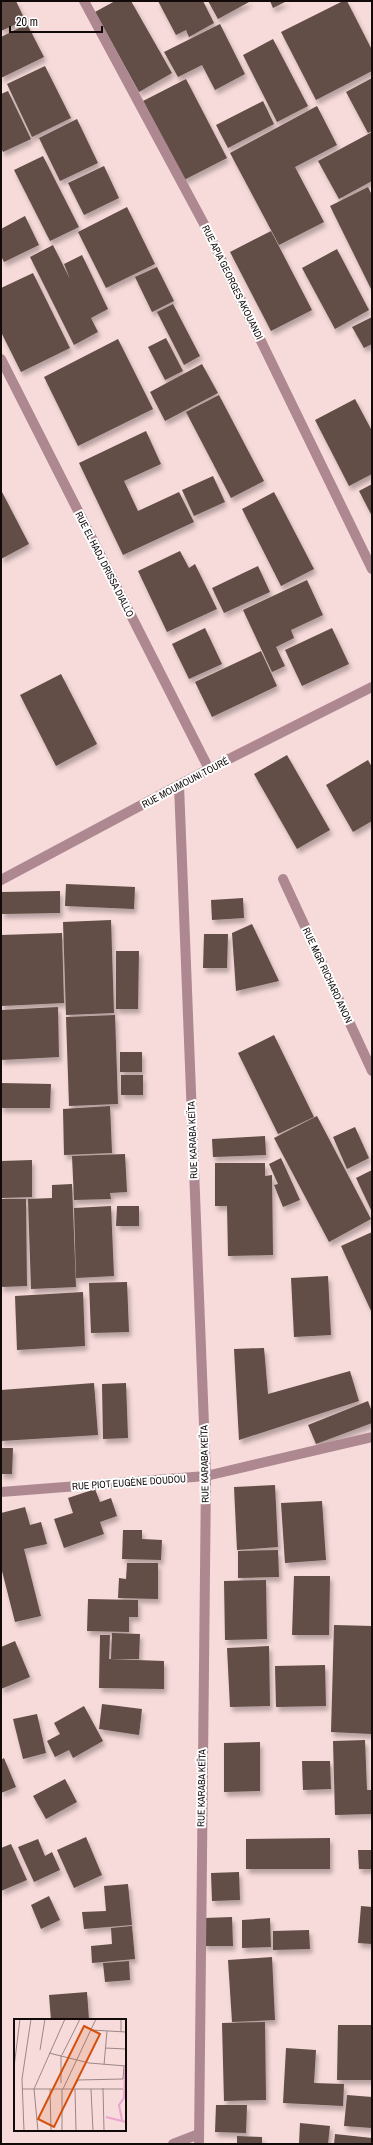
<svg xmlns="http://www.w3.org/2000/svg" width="373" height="2145" viewBox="0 0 373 2145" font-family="'Archivo Narrow',sans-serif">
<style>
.building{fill:#624d46;filter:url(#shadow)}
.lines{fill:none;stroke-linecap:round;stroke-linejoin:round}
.street{stroke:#ad8891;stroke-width:10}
.labels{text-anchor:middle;stroke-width:4;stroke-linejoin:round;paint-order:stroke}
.street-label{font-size:10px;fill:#120909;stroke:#fff}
.inset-river{fill:none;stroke:#eda3d0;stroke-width:2}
.inset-road{fill:none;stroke:#9b8786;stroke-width:1}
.view{fill:#d3510c;fill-opacity:0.15;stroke:#d3510c;stroke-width:2}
.inset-edge{fill:none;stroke:#120909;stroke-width:2}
</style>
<defs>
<filter id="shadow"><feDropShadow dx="2.5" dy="4.5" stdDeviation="2" flood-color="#0004"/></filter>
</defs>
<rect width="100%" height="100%" fill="#f7dbda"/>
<g class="building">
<path d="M1,1h15l9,19 -24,11z"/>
<path d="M115,1h16l41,72 -33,19 -44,-80z"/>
<path d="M158,1h45l11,22 -25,14 -3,-7 -10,5z"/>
<path d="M208,1h43l-33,18z"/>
<path d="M270,1h17l-14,7z"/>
<path d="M343,1h4l25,49v21l-56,29 -35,-68z"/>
<path d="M27,24l17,33 -43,21v-41z"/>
<path d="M220,24l25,50 -30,16 -13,-25 -24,12 -14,-25z"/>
<path d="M273,39l35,67 -31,16 -34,-67z"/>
<path d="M45,66l26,52 -39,19 -25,-53z"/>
<path d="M372,78v53l-4,2 -22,-41z"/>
<path d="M186,79l41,79 -43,22 -41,-79z"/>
<path d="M8,91l23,48 -28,13 -2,-4v-54z"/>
<path d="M263,101l11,23 -46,24 -12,-23z"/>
<path d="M317,106l20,39 -42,22 29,55 -45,23 -49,-92z"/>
<path d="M77,119l21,44 -38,18 -21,-43z"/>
<path d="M372,132v49l-33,18 -21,-38z"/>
<path d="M43,156l36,71 -29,14 -36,-71z"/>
<path d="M104,166l15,32 -35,17 -16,-32z"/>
<path d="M368,187l4,8v96l-42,-85z"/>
<path d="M127,207l28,57 -49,24 -28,-56z"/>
<path d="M25,216l14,29 -35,17 -3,-6v-27z"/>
<path d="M271,231l41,79 -41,21 -41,-79z"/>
<path d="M53,245l17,34 -6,-15 18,-9 26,54 -17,9 7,14 -24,13 -44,-88z"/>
<path d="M337,249l32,61 -34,19 -33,-61z"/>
<path d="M157,267l17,34 -22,11 -17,-35z"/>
<path d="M33,273l37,75 -49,24 -20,-40v-44z"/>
<path d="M173,304l27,52 -16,9 -27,-53z"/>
<path d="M372,317v27l-8,4 -12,-21z"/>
<path d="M166,338l17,33 -18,9 -17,-33z"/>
<path d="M118,339l35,70 -75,37 -34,-69z"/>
<path d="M202,364l16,29 -53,28 -15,-29z"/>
<path d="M219,395l45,86 -33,17 -45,-86z"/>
<path d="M355,399l17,32v43l-23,12 -34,-66z"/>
<path d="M146,431l15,33 -37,17 14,30 41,-19 15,30 -71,33 -44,-92z"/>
<path d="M213,476l12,26 -31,14 -12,-26z"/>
<path d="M372,484v32l-13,-25z"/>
<path d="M1,490l28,54 -28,15z"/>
<path d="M274,492l40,77 -33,17 -39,-77z"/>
<path d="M180,551l9,17 6,-4 22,45 -50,23 -29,-61z"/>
<path d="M258,566l12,26 -46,21 -12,-25z"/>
<path d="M307,580l16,35 -32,15 3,8 -18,9 9,19 -13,6 -29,-62z"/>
<path d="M205,628l17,36 -33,15 -17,-35z"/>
<path d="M332,628l17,36 -47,22 -17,-36z"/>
<path d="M261,651l16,35 -65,31 -17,-35z"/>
<path d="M61,674l36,70 -41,22 -36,-71z"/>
<path d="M287,755l43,75 -33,19 -43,-75z"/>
<path d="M368,760l4,7v54l-19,11 -27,-47z"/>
<path d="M66,884l69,3 -1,22 -69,-3z"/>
<path d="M60,891v22l-58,1 -1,-22z"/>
<path d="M243,898l1,20 -32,2 -1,-20z"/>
<path d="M111,920l3,93 -48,2 -3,-93z"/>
<path d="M252,924l27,57 -43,10 -4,-58z"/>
<path d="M62,933l2,70 -63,3v-71z"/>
<path d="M204,934h24l-1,34h-24z"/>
<path d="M116,951h23l-1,58h-22z"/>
<path d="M58,1007l1,50 -58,3v-50z"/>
<path d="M115,1015l3,89 -49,2 -3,-89z"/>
<path d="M274,1035l40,82 -36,17 -40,-81z"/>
<rect x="120" y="1052" width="22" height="20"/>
<rect x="121" y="1075" width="22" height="20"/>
<path d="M1,1083l50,1 -1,24h-49z"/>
<path d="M110,1106l2,47 -48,2 -1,-46z"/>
<path d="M317,1116l54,103 -42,23 -55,-104z"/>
<path d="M355,1127l14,31 -22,11 -14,-32z"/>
<path d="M265,1136l1,19 -53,2 -1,-18z"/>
<path d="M125,1154l2,38 -17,1 1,6 -37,1 -2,-44z"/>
<path d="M281,1158l19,42 -17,7 -9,-22 4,-1 -9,-20z"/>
<path d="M32,1160v37l-31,1v-37z"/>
<path d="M215,1163h50v13l7,-1 1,80 -45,1 -1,-50h-12z"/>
<path d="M372,1170v42l-16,-34z"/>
<path d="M72,1184l4,103 -45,2 -3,-90 24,-1v-13z"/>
<path d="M1,1199h25l1,87 -26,1z"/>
<path d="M111,1206l3,70 -38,2 -2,-70z"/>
<path d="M117,1206h22v20h-23z"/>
<path d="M372,1232v81l-31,-67z"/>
<path d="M328,1276l3,59 -37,2 -3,-59z"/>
<path d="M127,1282l2,50 -38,1 -2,-50z"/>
<path d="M83,1292l2,54 -68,4 -2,-54z"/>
<path d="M264,1348l4,46 82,-23 9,30 -120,39 -5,-91z"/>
<path d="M94,1383l4,52 -97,6v-51z"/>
<path d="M126,1383l2,55 -25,1 -1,-55z"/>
<path d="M368,1401l4,11v11l-56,21 -8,-19z"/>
<path d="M1,1448h12l-1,26h-11z"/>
<path d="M275,1485l3,62 -41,3 -3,-63z"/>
<path d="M95,1489l5,13 11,-4 6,18 -17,6 4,12 -40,14 -10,-29 19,-6 -5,-15z"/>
<path d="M322,1501l4,59 -41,3 -4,-60z"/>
<path d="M25,1507l5,18 11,-3 6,22 -23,5 17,67 -26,6 -14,-55v-54z"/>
<path d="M123,1530h19v9l20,1 -1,20 -39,-1z"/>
<path d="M278,1550l1,27 -41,1v-27z"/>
<path d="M127,1563h31v36l-40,-1 1,-20 7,1z"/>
<path d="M294,1576h36l-1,59h-37z"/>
<path d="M266,1580l1,59 -42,1 -1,-59z"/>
<path d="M88,1599l50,1v17h-9v15l-42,-1z"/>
<path d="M334,1625l38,1v108l-41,-2z"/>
<path d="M112,1633l28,1 -1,25h-28z"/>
<path d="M100,1635h10l-1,24 55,2v28l-65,-1z"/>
<path d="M15,1641l15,36 -29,12v-42z"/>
<path d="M269,1646l1,60 -40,1 -3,-59z"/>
<path d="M325,1665l1,41 -50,1 -1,-41z"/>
<path d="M102,1704l40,5 -3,26 -40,-6z"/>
<path d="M84,1706l19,35 -30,17 -4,-8 -14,7 -8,-16 13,-7 -6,-11z"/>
<path d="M37,1714l9,39 -23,6 -10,-40z"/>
<path d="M365,1740l2,50h5v24l-37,1 -2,-74z"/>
<path d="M260,1742v49l-36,1v-49z"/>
<path d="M4,1758l12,29 -15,6v-33z"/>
<path d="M302,1761h28l1,28 -28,1z"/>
<path d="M65,1779l12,23 -31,17 -13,-23z"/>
<path d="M86,1837l16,38 -28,13 -17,-38z"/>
<path d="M330,1838v31h-84v-30z"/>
<path d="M38,1839l7,17 7,-4 8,18 -26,12 -16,-35z"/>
<path d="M11,1844l16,36 -26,11v-43z"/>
<path d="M358,1850h14v19h-13z"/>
<path d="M239,1872l1,28 -28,1 -1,-28z"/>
<path d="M128,1884l4,41 -48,4 -2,-17 24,-1 -2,-25z"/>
<path d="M49,1896l11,24 -19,9 -10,-24z"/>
<path d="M361,1906l11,1v37l-14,-1z"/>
<path d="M232,1917l1,29h-29v-28z"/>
<path d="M270,1918l1,29 -29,1v-28z"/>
<path d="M132,1926l3,33 -43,4 -1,-17 21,-2 -1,-16z"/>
<path d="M309,1930l1,19 -37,1v-19z"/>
<path d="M272,1957l3,63 -43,2 -4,-62z"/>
<path d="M129,1961l1,19 -25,2 -2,-19z"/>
<path d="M87,1992l2,28h-38l-2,-25z"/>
<path d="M265,2022l1,78 -42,1 -2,-78z"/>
<path d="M338,2025h34v55h-35z"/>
<path d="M286,2048l30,2 -2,33 30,1 -1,22 -60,-3z"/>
<path d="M347,2095l25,2v31l-28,-2z"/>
<path d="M216,2105h31l-1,28 -31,-1z"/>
<path d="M300,2123l30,3 -2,18h-29z"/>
<path d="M335,2134l37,4v6h-38z"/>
<path d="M237,2136l25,1v7h-25z"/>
</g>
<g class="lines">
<g class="street">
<path d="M84,1l120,223 168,345"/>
<path d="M1,359l208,410"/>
<path d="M179,785l27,691 -7,668"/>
<path d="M283,879l89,192"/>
<path d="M1,880l208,-111 163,-82"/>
<path d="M1,1492l205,-16 166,-39"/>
<path d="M173,2144l26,-10"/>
</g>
</g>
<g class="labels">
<g class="street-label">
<text transform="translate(233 282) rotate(64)" y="4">RUE APIA GEORGES AKOUANDI</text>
<text transform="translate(105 564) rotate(63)" y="4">RUE EL HADJ DRISSA DIALLO</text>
<text transform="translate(185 782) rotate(-28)" y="4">RUE MOUMOUNI TOURÉ</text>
<text transform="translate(328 975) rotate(65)" y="4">RUE MGR RICHARD ANON</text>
<text transform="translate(192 1140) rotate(-92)" y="4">RUE KARABA KEÏTA</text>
<text transform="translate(204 1464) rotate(-91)" y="4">RUE KARABA KEÏTA</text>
<text transform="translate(129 1482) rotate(-4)" y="4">RUE PIOT EUGÈNE DOUDOU</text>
<text transform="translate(201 1788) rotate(-89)" y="4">RUE KARABA KEÏTA</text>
</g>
</g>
<g transform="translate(14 2019)">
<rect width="112" height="112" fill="#f7dbda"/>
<path class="inset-river" d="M92,98l20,5M108,101l-3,-15 5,-7 1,-29"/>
<path class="inset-road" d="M77,11l35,2M107,13v-13M91,29l21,1M26,31l5,-31M35,34l40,10 37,3M48,36l18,-36M90,46l3,-34M0,48l6,-48M47,64v-28M89,69l1,43M8,70h101M36,70l1,42M48,70v42M49,70l33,-70M59,70l5,-9 45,-1 1,-13M61,70l1,42M77,70l2,42M10,112l-2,-52 9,-60M24,112l-4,-42 31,-70"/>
<path class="view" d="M70,7l16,8 -46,93 -16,-8z"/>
<rect width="112" height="112" class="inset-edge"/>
</g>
<rect width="373" height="2145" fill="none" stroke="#120909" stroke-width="4"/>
<path d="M10 26v6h92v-6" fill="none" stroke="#120909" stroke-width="2"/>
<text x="16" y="26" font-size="12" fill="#120909" stroke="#ffffff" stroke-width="3" paint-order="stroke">20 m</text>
</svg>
